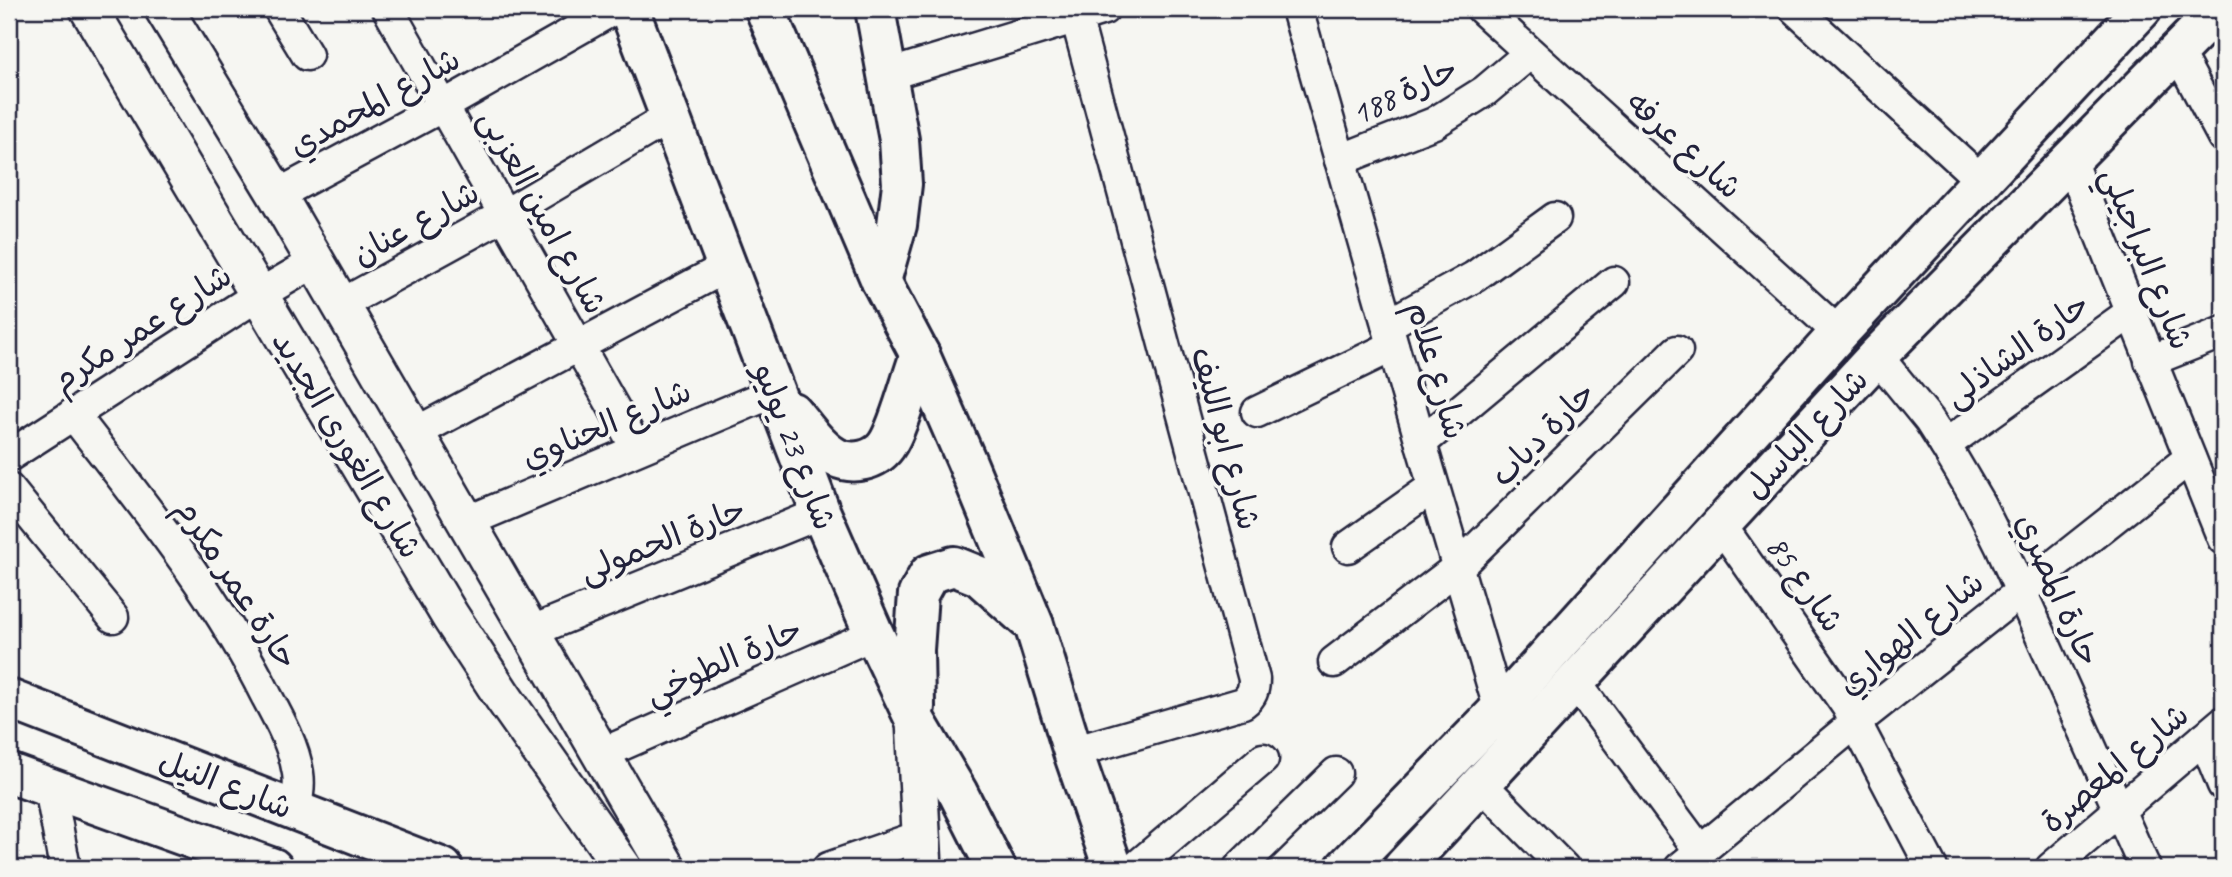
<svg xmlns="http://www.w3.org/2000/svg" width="2232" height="877" viewBox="0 0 2232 877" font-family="Caveat,'Playpen Sans Arabic',sans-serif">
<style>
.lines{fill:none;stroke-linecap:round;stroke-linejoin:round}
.minor-casing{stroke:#22223b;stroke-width:35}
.tertiary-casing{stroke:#22223b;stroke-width:42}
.secondary-casing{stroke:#22223b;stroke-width:44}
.primary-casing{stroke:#22223b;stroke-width:44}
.minor{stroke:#f6f6f2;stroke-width:30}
.tertiary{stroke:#f6f6f2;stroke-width:37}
.secondary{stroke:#f6f6f2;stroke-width:38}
.primary{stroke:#f6f6f2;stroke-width:38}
.labels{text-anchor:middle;stroke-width:7;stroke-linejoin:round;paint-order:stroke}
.street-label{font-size:33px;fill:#22223b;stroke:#f6f6f2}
</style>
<rect width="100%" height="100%" fill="#f6f6f2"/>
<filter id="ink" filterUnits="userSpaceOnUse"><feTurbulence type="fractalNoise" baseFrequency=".0143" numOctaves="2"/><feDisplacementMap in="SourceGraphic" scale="14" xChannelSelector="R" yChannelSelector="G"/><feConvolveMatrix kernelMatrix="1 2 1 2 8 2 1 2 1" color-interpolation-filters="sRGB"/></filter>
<g filter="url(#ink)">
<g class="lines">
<g class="minor-casing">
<g id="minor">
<path d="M279,9l28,46"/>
<path d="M388,9l249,440"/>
<path d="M1297,9l124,434 84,285"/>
<path d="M1482,9l357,324"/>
<path d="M1795,9l186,171"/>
<path d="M2177,51l46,86"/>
<path d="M887,75l217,-66"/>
<path d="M1340,160l94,-37 51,-32 45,-38"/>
<path d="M2070,160l153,379"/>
<path d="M277,195l166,-89 171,-97"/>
<path d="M340,305l164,-90 166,-98"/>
<path d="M1387,325l87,-48 81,-59"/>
<path d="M1877,356l52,64 16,25 34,58 22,44 144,321"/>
<path d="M2150,361l73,-29"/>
<path d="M1257,412l136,-66"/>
<path d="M73,414c70,91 142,178 193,281 13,24 28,51 32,78 2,13 0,25 -3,37"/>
<path d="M415,433l313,-167"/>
<path d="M1421,443l193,-161"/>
<path d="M1945,445l185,-132"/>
<path d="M9,456l251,-162 55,-32"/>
<path d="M9,489l104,128"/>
<path d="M466,522l308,-130"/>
<path d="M1720,524l127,182 85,162"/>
<path d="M1348,547l85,-60"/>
<path d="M530,632l291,-119"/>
<path d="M1334,662l123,-94 220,-217"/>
<path d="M1575,682l125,169"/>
<path d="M2204,738l19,47"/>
<path d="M1073,752l170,-49c9,-7 11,-13 11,-24l-178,-662"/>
<path d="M601,754l273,-120"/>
<path d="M1481,784l83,84"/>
<path d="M50,788l15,80"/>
<path d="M828,868l92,-32"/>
<path d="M1135,868l128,-109"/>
<path d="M1239,868l97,-95"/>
<path d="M1680,868l176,-146 334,-264"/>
<path d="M2051,868l172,-146"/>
</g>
</g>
<g class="tertiary-casing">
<g id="tertiary">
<path d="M89,9l361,607 53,81 120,171"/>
<path d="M164,9l113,186 390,673"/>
<path d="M915,720l8,148"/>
</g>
</g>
<g class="secondary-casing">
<g id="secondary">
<path d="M875,9l24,131 3,44 -5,41 -16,56"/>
<path d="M9,699l434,169"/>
<path d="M9,773l264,95"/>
<path d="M1345,868l153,-157 341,-378 303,-324"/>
<path d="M1403,868l474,-512 342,-347"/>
</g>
</g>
<g class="primary-casing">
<g id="primary">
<path d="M629,9l192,504 53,121 41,86 43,73 38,75"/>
<path d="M765,9l116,272 39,74 46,105 68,165 39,127 40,116"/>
<path d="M792,412c12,14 27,38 45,46 16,7 38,3 49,-12 13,-18 25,-68 34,-91"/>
<path d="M915,707l-1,-57 4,-56 11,-20 25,-8 25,10 48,43"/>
</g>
</g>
<use href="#minor" class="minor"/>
<use href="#tertiary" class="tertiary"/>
<use href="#secondary" class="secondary"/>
<use href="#primary" class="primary"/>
</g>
</g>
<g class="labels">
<g class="street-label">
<text transform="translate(1404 90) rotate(-26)" y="12">حارة 188</text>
<text transform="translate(374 101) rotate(-29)" y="12">شارع المحمدي</text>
<text transform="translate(1685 144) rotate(42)" y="12">شارع عرفه</text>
<text transform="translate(544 211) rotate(61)" y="12">شارع امين العزبى</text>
<text transform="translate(415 222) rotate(-29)" y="12">شارع عنان</text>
<text transform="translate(2148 258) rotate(68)" y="12">شارع البراجيلي</text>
<text transform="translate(141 327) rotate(-33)" y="12">شارع عمر مكرم</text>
<text transform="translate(2016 349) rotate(-36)" y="12">حارة الشاذلى</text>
<text transform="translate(1438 370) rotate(74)" y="12">شارع علام</text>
<text transform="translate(606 423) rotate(-23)" y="12">شارع الحناوي</text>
<text transform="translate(1542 433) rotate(-45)" y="12">حارة دياب</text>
<text transform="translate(1805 433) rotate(-47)" y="12">شارع الباسل</text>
<text transform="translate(1227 438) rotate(75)" y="12">شارع ابو الليف</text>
<text transform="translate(348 444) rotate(59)" y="12">شارع الغورى الجديد</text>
<text transform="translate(796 446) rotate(69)" y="12">شارع 23 يوليو</text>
<text transform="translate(662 539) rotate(-22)" y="12">حارة الحمولى</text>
<text transform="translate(238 583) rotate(57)" y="12">حارة عمر مكرم</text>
<text transform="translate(1806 583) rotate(55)" y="12">شارع 85</text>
<text transform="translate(2059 589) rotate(66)" y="12">حارة المصري</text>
<text transform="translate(1910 632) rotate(-39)" y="12">شارع الهواري</text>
<text transform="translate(723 660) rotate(-24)" y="12">حارة الطوخي</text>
<text transform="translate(2114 767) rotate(-40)" y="12">شارع المعصرة</text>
<text transform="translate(226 783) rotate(21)" y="12">شارع النيل</text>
</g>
</g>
<rect width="2232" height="877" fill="none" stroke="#f6f6f2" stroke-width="35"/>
<rect x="18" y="18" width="2197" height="842" fill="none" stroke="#22223b" stroke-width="2.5" filter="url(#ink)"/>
</svg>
